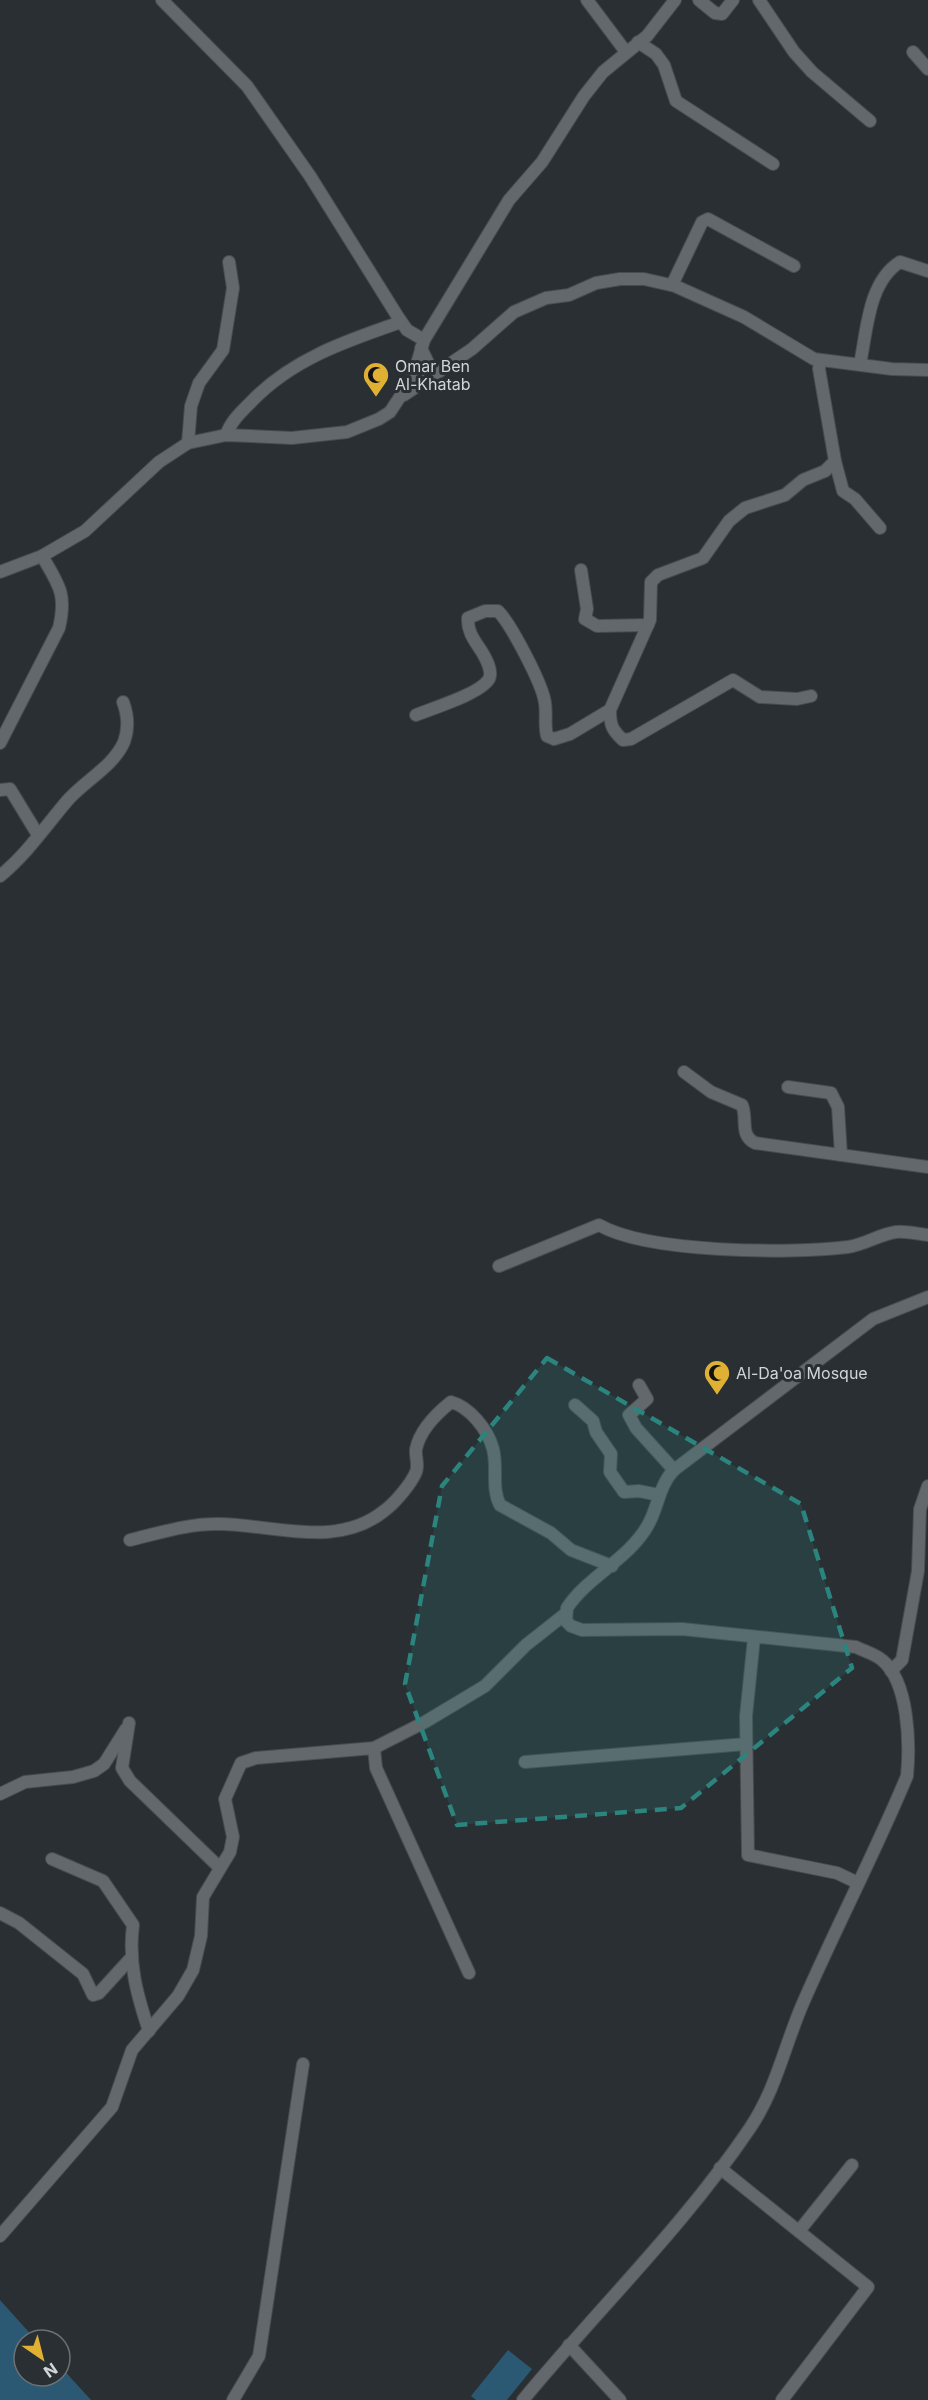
<svg xmlns="http://www.w3.org/2000/svg" width="928" height="2400" viewBox="0 0 928 2400" font-family="Inter,sans-serif">
<style>
.green{fill:#2b5872}
.lines{fill:none;stroke-linecap:round;stroke-linejoin:round}
.minor-casing{stroke:#474c4f;stroke-width:14}
.minor{stroke:#62686c;stroke-width:12}
.marked{fill:#2c847e;fill-opacity:0.2;stroke:#2c847e;stroke-width:4.5;stroke-dasharray:12 8;stroke-linejoin:round}
.labels{text-anchor:middle;stroke-width:6;stroke-linejoin:round;paint-order:stroke}
.poi-label{font-size:16px;fill:#d1d5d7;stroke:#292f32;text-anchor:start}
</style>
<rect width="100%" height="100%" fill="#292f32"/>
<g class="green">
<path d="M0,2300l36,40h-12v36h36v-10l31,34h-91z"/>
<path d="M508,2350l24,19 -25,31h-31l-5,-4z"/>
</g>
<g class="lines">
<g class="minor-casing">
<g id="minor">
<path d="M162,0l85,86 63,90 88,141 9,13 17,10"/>
<path d="M587,0l39,52"/>
<path d="M699,0l16,13 7,1 11,-14"/>
<path d="M759,0l35,52 18,20 58,49"/>
<path d="M638,42l18,12 8,11 12,36 97,63"/>
<path d="M913,52l15,17"/>
<path d="M672,285l30,-63 6,-3 86,47"/>
<path d="M421,348l10,21 9,2"/>
<path d="M860,364c7,-33 8,-82 40,-102l28,9"/>
<path d="M404,395l68,-46 42,-37 32,-14 23,-3 27,-12 24,-4h24l31,7 69,31 70,42 78,10 36,1"/>
<path d="M226,435c5,-14 15,-23 25,-33 41,-43 95,-61 150,-80"/>
<path d="M188,443l3,-37 8,-23 24,-33 10,-62 -4,-26"/>
<path d="M835,461l8,30 12,8 25,29"/>
<path d="M581,570l6,39 -2,10 12,7 51,-1"/>
<path d="M0,572l42,-16 43,-25 74,-69 29,-19 38,-8 66,3 55,-6 32,-13 11,-7 23,-35 11,-37 85,-140 33,-38 42,-66 19,-24 44,-36 28,-36"/>
<path d="M610,710c0,15 2,20 13,30l8,-1 102,-59 27,17 37,2 14,-3"/>
<path d="M416,715c17,-7 64,-21 73,-36 4,-8 -3,-20 -7,-27 -7,-11 -15,-20 -14,-34l17,-7h13c13,13 45,74 47,92 2,12 -1,21 2,33l7,3 16,-5 40,-24 40,-90 1,-38 7,-7 45,-17 26,-37 16,-13 40,-13 18,-15 22,-9 10,-10 -16,-92 1,-9"/>
<path d="M0,743l59,-115c8,-34 0,-43 -17,-72"/>
<path d="M0,790l10,-1 28,46"/>
<path d="M0,876c26,-21 45,-49 67,-75 17,-20 46,-34 57,-59 5,-14 4,-27 -1,-40"/>
<path d="M684,1072l27,20 31,13c6,14 -3,30 13,38l173,24"/>
<path d="M788,1087l43,6 7,14 3,48"/>
<path d="M499,1266l100,-41c49,28 191,29 249,22 16,-2 32,-13 48,-15 10,-1 22,2 32,3"/>
<path d="M639,1385l8,14 -18,16 7,13 38,42"/>
<path d="M575,1405l18,16 3,11 15,22 -1,18 14,20 15,-1 20,4"/>
<path d="M130,1540c29,-7 60,-17 90,-16 55,1 117,25 164,-13 11,-8 27,-27 32,-39 3,-7 -1,-16 0,-23 4,-19 20,-35 35,-47 19,5 37,28 42,47 5,19 -2,39 7,56l51,28 20,17 41,16"/>
<path d="M754,1638l-8,78 2,139 89,18 21,10"/>
<path d="M891,1671l11,-11 16,-89 2,-62 8,-23"/>
<path d="M129,1723l-7,45 8,13 89,86"/>
<path d="M374,1748l2,20 93,205"/>
<path d="M525,1762l221,-18"/>
<path d="M0,1794l25,-12 48,-5 21,-6 10,-7 22,-35"/>
<path d="M52,1859l51,22 30,44c-5,38 4,70 16,106"/>
<path d="M0,1913l19,10 64,51 10,21 6,-2 32,-35"/>
<path d="M720,2168l148,119 -86,113"/>
<path d="M799,2231l53,-66"/>
<path d="M0,2236l112,-129 20,-57 46,-54 15,-26 8,-34 2,-39 27,-45 3,-15 -8,-38 16,-36 15,-5 118,-10 51,-26 60,-36 41,-41 38,-30"/>
<path d="M569,2345l51,55"/>
<path d="M233,2400l26,-44 44,-292"/>
<path d="M523,2400c75,-91 161,-174 227,-272 26,-38 35,-84 53,-125 33,-76 72,-150 104,-227 3,-32 2,-94 -25,-116 -7,-6 -18,-9 -26,-13l-174,-18 -100,1 -11,-4 -5,-5 1,-13c21,-32 62,-49 81,-83 10,-17 11,-40 26,-55l199,-151 55,-22"/>
</g>
</g>
<use href="#minor" class="minor"/>
</g>
<path class="marked" d="M547,1358l254,146 51,164 -171,140 -224,17 -52,-141 37,-198z"/>
<defs>
<g id="mosque-pin" transform="scale(1.35)"><path d="M0 17L-7.5 6A9.5 9.5 0 1 1 7.5 6Z" fill="#dfb034" stroke="#292f32"/><path d="M3.5-4.9A6 6 0 1 0 3.5 4.9A5 5 0 1 1 3.5-4.9Z" fill="#111"/></g>
</defs>
<g fill-rule="evenodd">
<use href="#mosque-pin" x="376" y="375"/>
<use href="#mosque-pin" x="717" y="1373"/>
</g>
<g class="labels">
<g class="poi-label">
<text x="395" y="372">Omar Ben<tspan x="395" dy="18">Al-Khatab</tspan></text>
<text x="736" y="1379">Al-Da'oa Mosque</text>
</g>
</g>
<g transform="translate(42 2358) rotate(145)"><circle r="28" fill="#292f32" stroke="#6c7174" stroke-width="1.5"/>
<path d="M0-4.5L10 22L0 15L-10 22Z" fill="#dfb034"/>
<text y="-9" font-size="16" font-weight="bold" text-anchor="middle" fill="#d1d5d7">N</text>
</g>
</svg>
